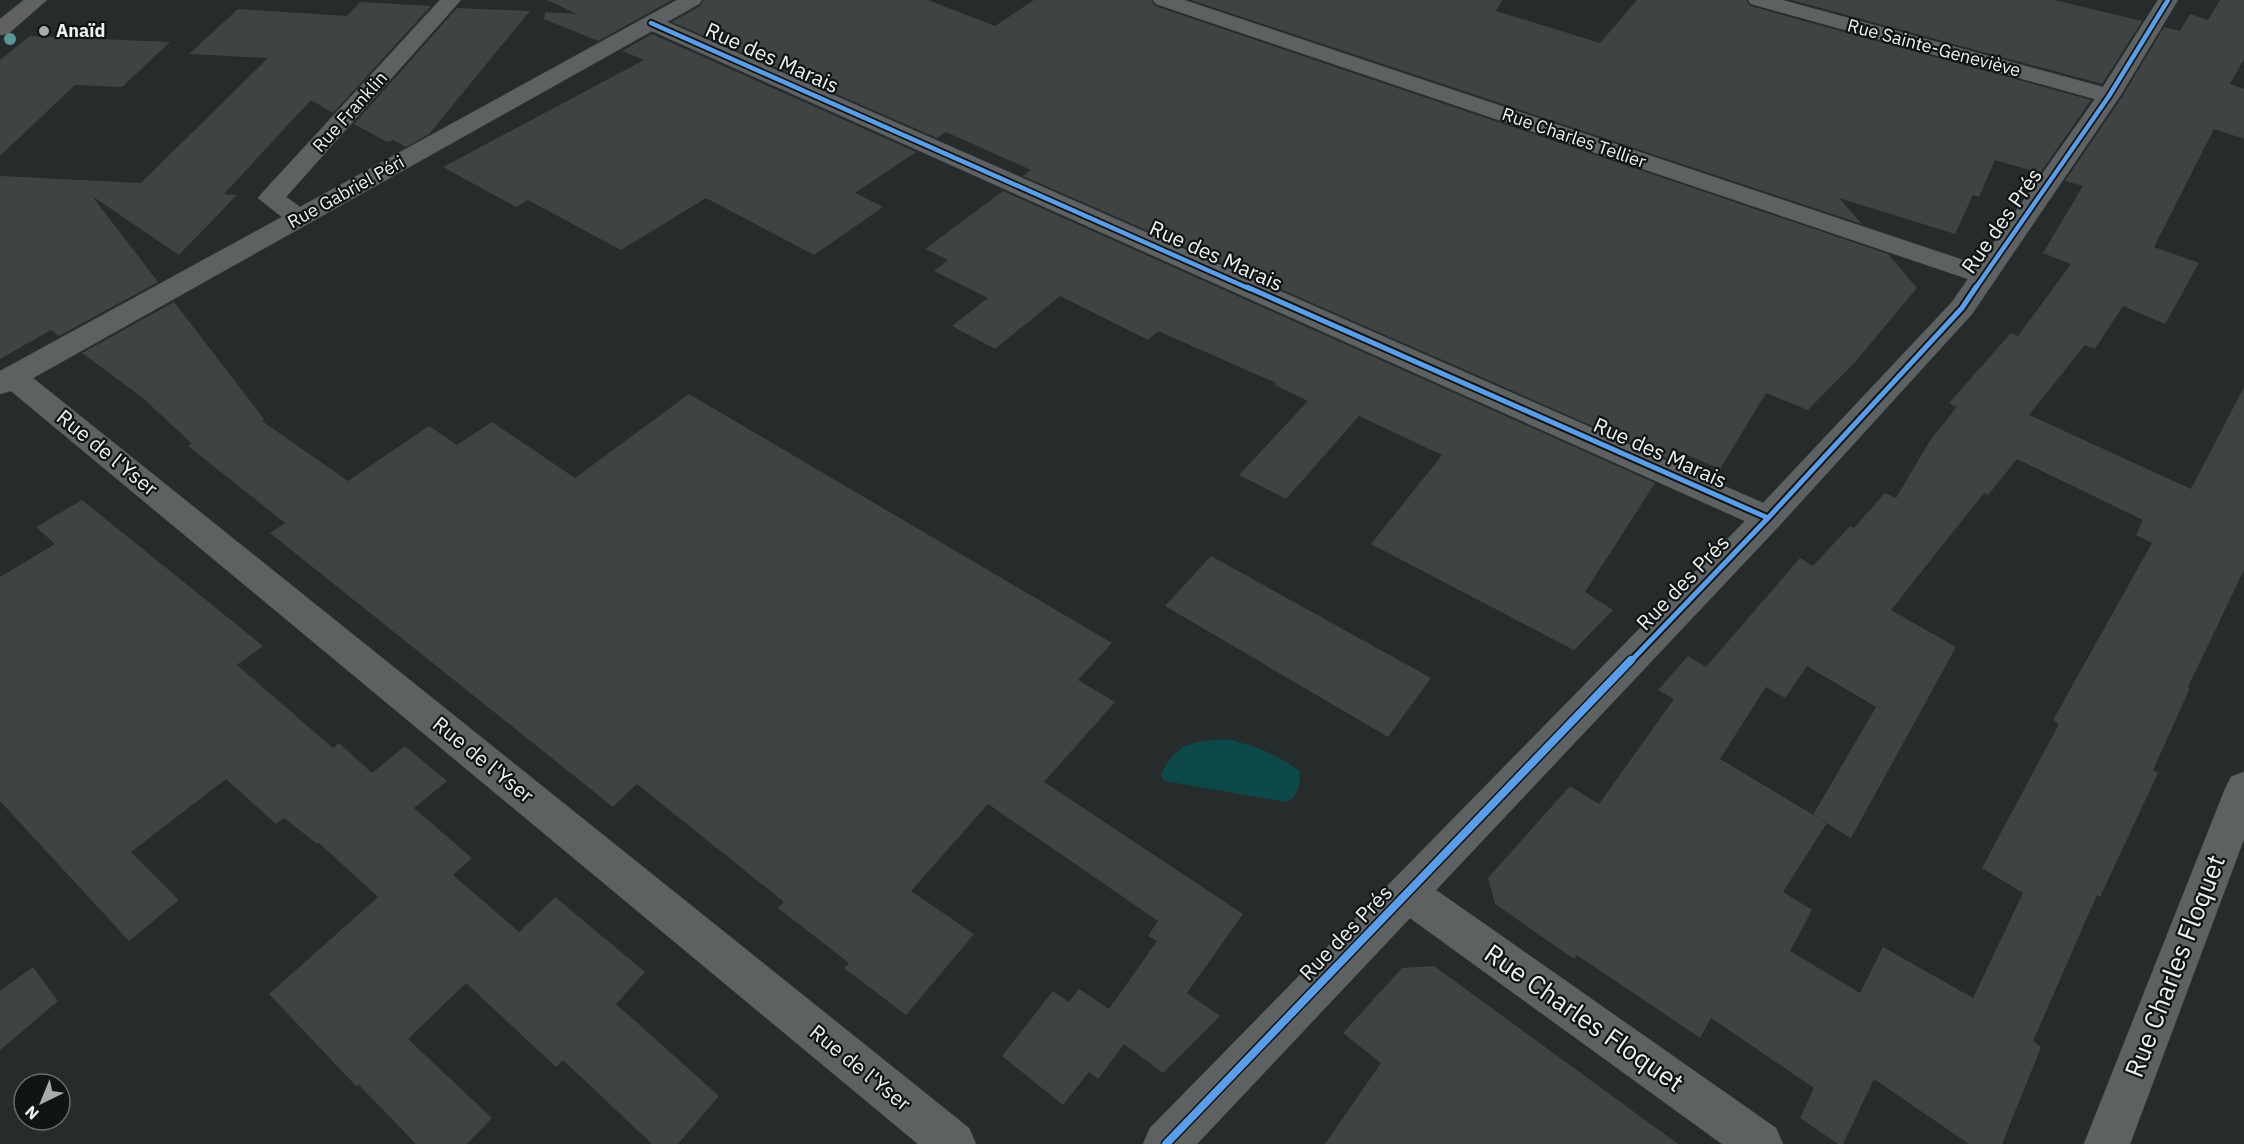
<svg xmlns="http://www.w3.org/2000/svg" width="2244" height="1144" viewBox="0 0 2244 1144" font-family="'IBM Plex Sans',sans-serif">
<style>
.green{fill:#0d4948}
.building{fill:#3f4343;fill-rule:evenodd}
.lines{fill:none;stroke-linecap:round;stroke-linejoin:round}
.minor-casing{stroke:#434646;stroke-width:1}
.secondary-casing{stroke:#434646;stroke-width:1}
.minor{fill:#5d6161;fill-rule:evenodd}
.secondary{fill:#606262;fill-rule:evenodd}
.cycleway-far2-casing{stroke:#101414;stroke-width:8}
.cycleway-far1-casing{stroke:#101414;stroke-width:9}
.cycleway-casing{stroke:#101414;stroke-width:11}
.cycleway-far2{stroke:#5a9eea;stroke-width:4.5}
.cycleway-far1{stroke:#5a9eea;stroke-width:5}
.cycleway{stroke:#5a9eea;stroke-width:8}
.tree{fill:#5c9694}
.poi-dot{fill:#a7acac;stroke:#101414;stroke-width:2}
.labels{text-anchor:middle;stroke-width:4.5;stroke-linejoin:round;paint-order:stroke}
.far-poi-label{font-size:18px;font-weight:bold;fill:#ecf2f1;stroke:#101414;text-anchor:start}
.far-street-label{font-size:18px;fill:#ecf2f1;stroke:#101414}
.street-label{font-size:21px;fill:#ecf2f1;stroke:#101414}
.near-street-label{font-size:26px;fill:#ecf2f1;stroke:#101414}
</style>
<rect width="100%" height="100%" fill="#262b2b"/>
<path class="green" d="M1226,739c31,7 48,14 74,32 0,13 -1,24 -13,31l-123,-21 -3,-6c15,-33 31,-33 65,-36z"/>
<g class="building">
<path d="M547,0h125l-74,41 -54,-22 1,-7 32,2z"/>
<path d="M704,0h224l67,26 39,-26h117l4,6 733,248 29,34 -61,73 -48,49 -42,-17 -46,76 -44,-19 -6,10 -647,-284 8,-6 -85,-38 -9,6 -265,-116 28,-16z"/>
<path d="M1191,0h311l-6,11 104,32 37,-43h109l4,6 341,94 -51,73 -45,-13 -16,37 -6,-2 -18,39 -116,-36 23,26z"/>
<path d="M1791,0h263l88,21 -40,63z"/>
<path d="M2220,0h24v59l-14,25 14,5v50l-30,-10 -60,118 45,16 -34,61 -42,-18 -28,43 -10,-4 -56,70 162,74 53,-102v183l-56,117 2,1 -37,82 5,3 -58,124 -3,-2 -64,146 8,6 -39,97h-33l-95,-65 -31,65h-5l-38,-26 14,-30 -103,-70 -11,20 -123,-83 -3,4 -79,-55 -7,-26 82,-92 29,18 75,-105 -16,-9 30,-34 18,11 94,-109 13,8 37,-40 4,2 31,-35 11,5 35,-59 26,-32 -8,-4 62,-70 7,3 53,-72 -28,-11 40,-67 -18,-5 57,-84 42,-70 16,4 10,-17 18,6zM2017,459l126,61 -7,15 16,8 -99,177 6,4 -77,144 41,25 -50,105 -90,-51 -23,46 -70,-42 22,-41 -29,-18 44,-69 -107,-64 46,-72 19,11 22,-32 69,41 -63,108 38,23 105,-191 -65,-37 93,-117 4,2z"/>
<path d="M360,2l71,4 -98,107 -22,-13 -87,94 13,1 -58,60 -87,-59 66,86 -99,54 -8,-6 -51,29v-183l141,7 127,-125 -79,-4 49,-45 109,7z"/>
<path d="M457,8l73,3 -101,123 -23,13 -13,-7 -6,2 -33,-18z"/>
<path d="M652,34l264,118 -61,41 28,14 -69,48 -108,-57 -85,52 -93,-50 -12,7 -73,-40 201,-107 -22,-9z"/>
<path d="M30,36l140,6 -48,45 -47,-2 -75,71v-96z"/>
<path d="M1003,191l652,292 -70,109 28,18 -39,40 -203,-106 71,-89 -83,-39 -73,83 -47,-24 69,-74 -33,-16 1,-2 -118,-52 -10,9 -88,-44 -65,53 -43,-23 36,-28 -54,-27 14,-11 -23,-11z"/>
<path d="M174,302l90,117 -2,2 86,60 81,-55 28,19 35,-23 83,56 114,-84 423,249 -34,37 37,22 -71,80 199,132 -56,79 33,23 -57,57 -39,-29 -26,35 -9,-7 -26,33 -61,-49 51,-65 16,11 10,-13 30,20 48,-68 -9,-5 10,-15 -170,-117 -77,87 63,43 -68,81 -62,-47 5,-5 -71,-55 6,-6 -147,-118 -24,23 -343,-274 15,-10 -97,-77 4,-2 -49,-46 -61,-45z"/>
<path d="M82,500l181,146 -26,19 96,83 6,-5 33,30 33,-27 42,35 -33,27 58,50 -19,17 66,57 36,-35 90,75 -29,32 103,92 -41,48h-26l-89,-84 -7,7 -90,-84 -58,56 84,79 -25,26h-51l-58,-60 -1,3 -88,-93 109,-97 -59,-54h-3l-32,-25 -8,6 -50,-45 -95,73 48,48 -50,41 -129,-140v-224l55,-33 -19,-17z"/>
<path d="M1211,556l220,122 -43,59 -223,-131z"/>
<path d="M1434,966l144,105 100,73h-353l56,-81 -38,-30 59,-65z"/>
<path d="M33,967l25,34 -58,49v-59z"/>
</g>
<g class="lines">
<g class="minor-casing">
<g id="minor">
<path d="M440,0h21l-175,197 14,10 377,-207h25l-3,4 -32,18 1096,481 189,-201 16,-23 -812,-275 -3,-4h31l794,265 117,-166 -344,-95 -3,-4h34l321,87 55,-87h20l-58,96 -148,218 -193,212 -343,364 340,238 7,16h-61l-312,-226 -213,226h-54l7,-16 595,-607 -1093,-490 -619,347 936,750 7,16h-58l-907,-753 -11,3v-23l282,-154 -24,-19 4,-5z"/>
<path d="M2244,772v67l-114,305h-46l141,-355 6,-12z"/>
</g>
</g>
<g class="secondary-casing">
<path id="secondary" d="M24,0h23l-39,34 -8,1v-16z"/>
</g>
<use href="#minor" class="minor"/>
<use href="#secondary" class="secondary"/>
<g class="cycleway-far2-casing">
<g id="cycleway-far2">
<path d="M651,23l599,266"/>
<path d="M1975,289l134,-193 59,-96"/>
</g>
</g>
<g class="cycleway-far1-casing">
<g id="cycleway-far1">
<path d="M1247,287l521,231"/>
<path d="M1630,662l138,-144 194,-210 14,-21"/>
</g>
</g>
<g class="cycleway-casing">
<path id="cycleway" d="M1166,1144l465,-484"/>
</g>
<use href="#cycleway-far2" class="cycleway-far2"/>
<use href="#cycleway-far1" class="cycleway-far1"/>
<use href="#cycleway" class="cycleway"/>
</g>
<circle class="tree" cx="10" cy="39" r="6"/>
<circle class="poi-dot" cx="44" cy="31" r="6"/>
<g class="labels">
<g class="far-poi-label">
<text x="56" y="37">Anaïd</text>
</g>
<g class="far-street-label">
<text transform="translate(1934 48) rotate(15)" y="6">Rue Sainte-Geneviève</text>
<text transform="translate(350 112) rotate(-48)" y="6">Rue Franklin</text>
<text transform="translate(1574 138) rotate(19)" y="6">Rue Charles Tellier</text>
<text transform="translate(346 192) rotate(-29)" y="6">Rue Gabriel Péri</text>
</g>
<g class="street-label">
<text transform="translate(772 58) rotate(24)" y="7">Rue des Marais</text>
<text transform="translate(2002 221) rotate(-55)" y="7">Rue des Prés</text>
<text transform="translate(1216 256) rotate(24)" y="7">Rue des Marais</text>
<text transform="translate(107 453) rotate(39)" y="7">Rue de l'Yser</text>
<text transform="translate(1660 453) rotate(24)" y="7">Rue des Marais</text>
<text transform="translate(1683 583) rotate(-46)" y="7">Rue des Prés</text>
<text transform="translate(483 760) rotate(39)" y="7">Rue de l'Yser</text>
<text transform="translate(1346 933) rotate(-46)" y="7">Rue des Prés</text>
<text transform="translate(860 1068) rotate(39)" y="7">Rue de l'Yser</text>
</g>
<g class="near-street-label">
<text transform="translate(2175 966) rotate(-69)" y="9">Rue Charles Floquet</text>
<text transform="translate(1584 1018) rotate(35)" y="9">Rue Charles Floquet</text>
</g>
</g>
<g transform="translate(42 1102) rotate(223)"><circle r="28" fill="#101414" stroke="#686d6c" stroke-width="1.5"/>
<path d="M0-4.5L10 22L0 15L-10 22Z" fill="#a7acac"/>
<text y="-9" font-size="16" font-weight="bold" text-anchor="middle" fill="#ecf2f1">N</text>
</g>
</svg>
